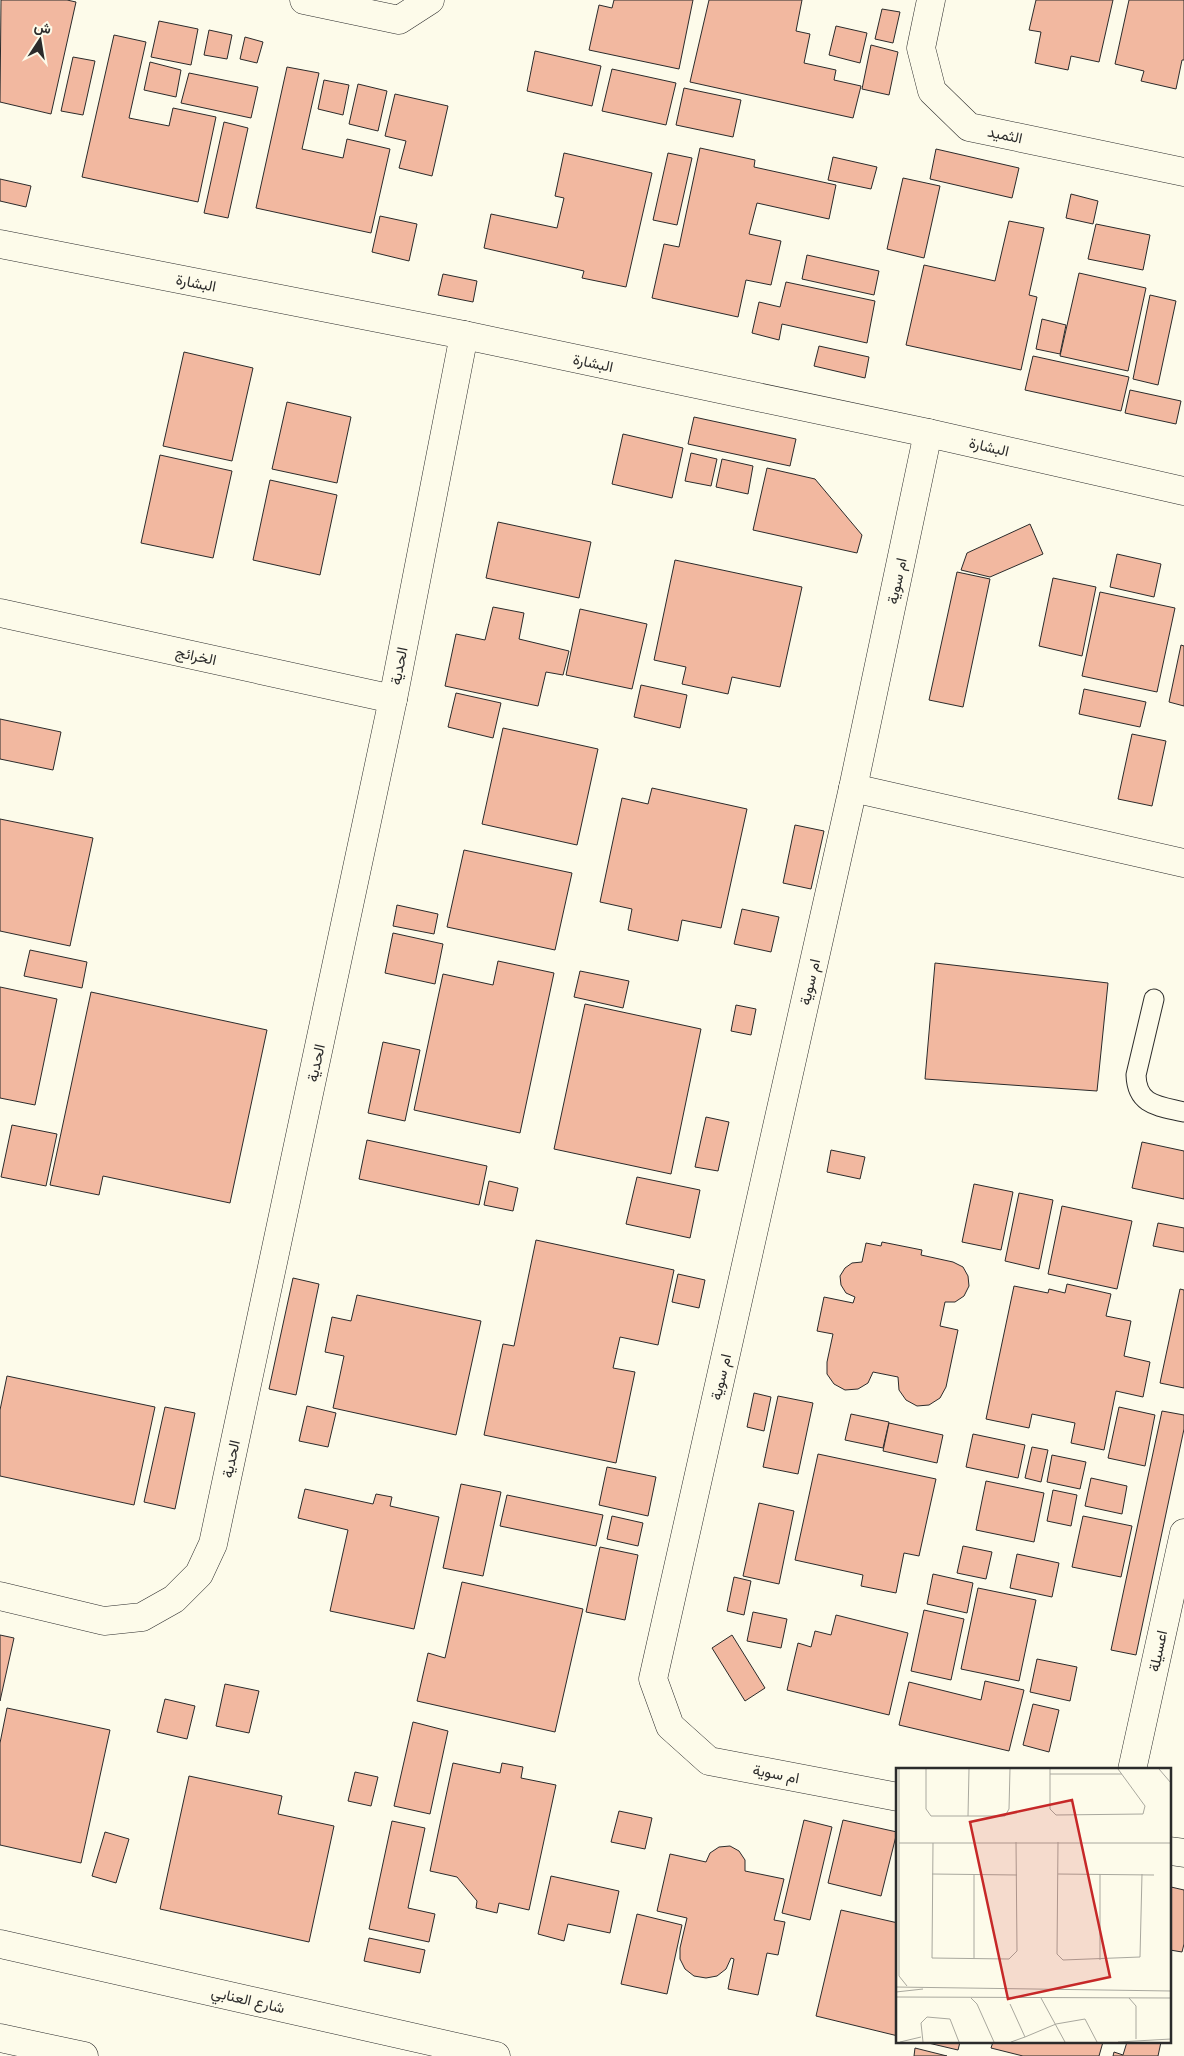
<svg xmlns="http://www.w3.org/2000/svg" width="1184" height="2056" viewBox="0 0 1184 2056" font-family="'Roboto Serif',Vazirmatn,serif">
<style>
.building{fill:#f2b8a0;stroke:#2b2b2b}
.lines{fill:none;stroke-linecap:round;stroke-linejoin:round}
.service-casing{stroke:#2b2b2b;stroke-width:21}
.minor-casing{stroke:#2b2b2b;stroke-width:29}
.tertiary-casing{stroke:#2b2b2b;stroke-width:29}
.service{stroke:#fdfbea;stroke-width:19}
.minor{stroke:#fdfbea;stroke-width:28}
.tertiary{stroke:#fdfbea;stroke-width:28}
.labels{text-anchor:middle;stroke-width:4;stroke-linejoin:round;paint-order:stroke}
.street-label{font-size:15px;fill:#2b2b2b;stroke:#fdfbea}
.inset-road{fill:none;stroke:#a9a89e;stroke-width:1}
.view{fill:#c62828;fill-opacity:0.15;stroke:#c62828;stroke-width:2.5}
.inset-edge{fill:none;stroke:#2b2b2b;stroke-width:2.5}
</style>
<rect width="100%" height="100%" fill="#fdfbea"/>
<g class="building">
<path d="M1,0h66l9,2 -25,112 -51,-12z"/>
<path d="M614,0h79l-14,69 -90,-19 10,-45 13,3z"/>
<path d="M709,0h93l-6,31 14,3 -6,29 32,7 -2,10 27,6 -8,32 -163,-36z"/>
<path d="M1036,0h77l-14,62 -28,-6 -3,14 -33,-7 6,-31 -12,-2z"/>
<path d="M1129,0h55v60h-2l-6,29 -35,-8 3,-10 -29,-7z"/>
<path d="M882,9l18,3 -7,31 -18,-4z"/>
<path d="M159,21l39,8 -7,36 -40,-8z"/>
<path d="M836,26l31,7 -7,30 -31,-8z"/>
<path d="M209,30l23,5 -5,24 -23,-4z"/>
<path d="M114,35l32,7 -17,76 40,8 4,-18 43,9 -18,85 -116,-25z"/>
<path d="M245,37l18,5 -6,21 -17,-4z"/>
<path d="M871,45l27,7 -9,43 -27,-6z"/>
<path d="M535,51l66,15 -9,40 -65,-15z"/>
<path d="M73,57l22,4 -12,54 -22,-4z"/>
<path d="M150,62l31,8 -5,27 -32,-7z"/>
<path d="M287,67l32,6 -17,76 41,9 4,-19 43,10 -19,84 -115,-25z"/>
<path d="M612,69l64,14 -10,42 -64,-14z"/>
<path d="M189,73l69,14 -7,31 -70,-15z"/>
<path d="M324,80l25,5 -6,30 -25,-6z"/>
<path d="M358,84l29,7 -9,40 -29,-7z"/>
<path d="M684,88l57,12 -8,37 -57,-12z"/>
<path d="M395,94l53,12 -16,70 -33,-8 7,-27 -21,-5z"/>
<path d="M224,122l24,6 -20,90 -24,-5z"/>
<path d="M700,148l55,12 -1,7 82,18 -7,34 -72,-16 -8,31 32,7 -10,44 -25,-5 -8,37 -86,-19 12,-54 15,3z"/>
<path d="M936,149l83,19 -7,30 -82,-19z"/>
<path d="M564,153l88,20 -26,114 -44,-9 2,-7 -100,-23 7,-34 66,14 7,-30 -9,-2z"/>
<path d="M668,153l24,5 -15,67 -24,-5z"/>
<path d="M833,157l44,10 -6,22 -43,-9z"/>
<path d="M903,178l37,8 -16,72 -37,-9z"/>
<path d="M0,179l31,7 -5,21 -26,-6z"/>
<path d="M1071,194l27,7 -5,23 -27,-6z"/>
<path d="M380,216l37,8 -8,37 -37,-9z"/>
<path d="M1009,221l35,7 -15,67 8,2 -16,73 -115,-25 18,-80 71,16z"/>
<path d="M1096,224l54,11 -7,35 -55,-11z"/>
<path d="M807,255l72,16 -5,24 -72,-16z"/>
<path d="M1079,273l67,15 -18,83 -68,-15z"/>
<path d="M443,274l34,7 -4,21 -35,-7z"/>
<path d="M786,282l89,19 -8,42 -85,-19 -3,16 -27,-7 7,-31 21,5z"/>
<path d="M1150,295l26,6 -18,84 -25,-6z"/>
<path d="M1042,319l24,6 -6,29 -24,-5z"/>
<path d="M819,346l50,11 -4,21 -51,-12z"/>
<path d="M184,352l69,16 -21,93 -69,-15z"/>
<path d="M1033,356l96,21 -8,34 -96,-21z"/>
<path d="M1130,390l51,11 -5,23 -51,-11z"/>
<path d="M287,402l64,15 -14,66 -65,-14z"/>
<path d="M694,417l102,22 -6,27 -102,-22z"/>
<path d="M623,434l60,14 -11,50 -60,-14z"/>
<path d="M691,453l26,6 -6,27 -26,-5z"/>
<path d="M160,455l72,16 -19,87 -72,-15z"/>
<path d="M722,459l31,7 -5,28 -32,-7z"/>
<path d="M767,468l48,11 47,56 -5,18 -104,-23z"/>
<path d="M270,480l67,15 -17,80 -67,-15z"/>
<path d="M498,522l93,20 -12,56 -93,-20z"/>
<path d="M1030,524l13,30 -53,23 -29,-7 6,-17z"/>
<path d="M1117,554l44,10 -7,33 -44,-10z"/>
<path d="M675,560l127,27 -22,100 -48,-10 -4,17 -46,-10 4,-17 -32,-7z"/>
<path d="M957,572l33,7 -27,128 -34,-7z"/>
<path d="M1053,578l43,9 -14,69 -43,-10z"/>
<path d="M1100,592l75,16 -18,84 -75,-16z"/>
<path d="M493,607l31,6 -5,26 50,12 -6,24 -17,-3 -8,34 -93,-20 11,-52 29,6z"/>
<path d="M580,609l67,15 -15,65 -66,-14z"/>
<path d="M1181,645l3,1v60l-15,-4z"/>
<path d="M641,685l46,10 -7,33 -46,-11z"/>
<path d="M1084,689l62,13 -6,25 -61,-13z"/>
<path d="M456,693l45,10 -8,35 -45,-11z"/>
<path d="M0,719l61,13 -8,38 -53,-11z"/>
<path d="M503,728l95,21 -21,96 -95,-21z"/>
<path d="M1132,734l34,7 -14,65 -34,-7z"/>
<path d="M652,788l95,21 -26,119 -39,-8 -4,21 -50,-11 4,-21 -32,-7 22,-104 26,6z"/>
<path d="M0,819l93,19 -23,108 -70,-15z"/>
<path d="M795,825l29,6 -13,58 -28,-6z"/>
<path d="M464,850l108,23 -17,77 -108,-23z"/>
<path d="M397,905l41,9 -4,20 -41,-8z"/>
<path d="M742,909l37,8 -8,35 -37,-8z"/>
<path d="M393,933l50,11 -8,40 -50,-11z"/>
<path d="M30,950l57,12 -5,26 -58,-12z"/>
<path d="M498,961l56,12 -34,160 -106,-23 29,-136 50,11z"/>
<path d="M935,963l173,20 -11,108 -172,-12z"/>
<path d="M580,971l49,10 -6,27 -49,-11z"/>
<path d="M0,987l57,12 -22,106 -35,-7z"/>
<path d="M91,992l176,38 -37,173 -127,-27 -4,19 -49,-10z"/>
<path d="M585,1004l116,25 -30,145 -117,-25z"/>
<path d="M736,1005l20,4 -5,26 -20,-4z"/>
<path d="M383,1042l37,8 -15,71 -37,-8z"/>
<path d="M706,1117l23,5 -11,49 -23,-4z"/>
<path d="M12,1125l45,9 -11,52 -45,-9z"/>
<path d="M367,1140l120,26 -8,39 -120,-26z"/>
<path d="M1142,1142l42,9v48l-52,-11z"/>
<path d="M831,1150l34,7 -5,22 -33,-7z"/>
<path d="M637,1177l63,13 -10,48 -64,-14z"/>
<path d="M489,1181l29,7 -5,23 -29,-6z"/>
<path d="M974,1184l39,8 -12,58 -39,-8z"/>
<path d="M1019,1193l34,7 -14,69 -34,-8z"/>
<path d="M1062,1206l70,15 -15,68 -69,-15z"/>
<path d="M1158,1223l26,5v24l-31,-6z"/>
<path d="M536,1240l138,30 -16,75 -38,-8 -7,31 22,4 -19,91 -132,-28 19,-91 11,2z"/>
<path d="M882,1242l40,8 -1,5 32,7 10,5 5,9 1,10 -5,10 -9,6h-10l-5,24 18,4 -12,57 -6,11 -11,7 -12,1 -11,-6 -7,-10 -1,-13 -25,-5 -5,11 -10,6 -13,1 -11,-6 -7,-10v-12l6,-28 -16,-3 7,-34 29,6 2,-6 -9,-4 -5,-8 -1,-9 5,-8 7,-5 10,-1 4,-19 15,3z"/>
<path d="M678,1274l27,6 -6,28 -27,-6z"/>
<path d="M293,1278l26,6 -23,111 -27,-6z"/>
<path d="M1067,1284l44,10 -5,22 25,5 -7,35 26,6 -7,35 -27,-6 -12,59 -33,-7 4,-20 -43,-9 -3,14 -43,-9 28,-133 34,7 1,-4 16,4z"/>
<path d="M1180,1289l4,1v98l-24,-5z"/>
<path d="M357,1295l124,26 -25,114 -123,-27 11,-52 -19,-4 7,-35 19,4z"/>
<path d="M7,1376l148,31 -21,98 -134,-29v-66z"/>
<path d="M754,1393l17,4 -7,34 -17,-4z"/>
<path d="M778,1396l35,7 -15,71 -35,-7z"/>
<path d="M307,1406l29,7 -8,34 -29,-6z"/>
<path d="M165,1407l30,6 -20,96 -31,-7z"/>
<path d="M1119,1407l36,8 -10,51 -37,-8z"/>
<path d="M1162,1411l22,4v14l-48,226 -25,-5z"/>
<path d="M851,1414l38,8 -6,26 -38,-8z"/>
<path d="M889,1423l54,12 -6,28 -54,-12z"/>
<path d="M973,1434l52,11 -7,33 -52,-11z"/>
<path d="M1032,1447l16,3 -7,32 -16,-4z"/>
<path d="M818,1454l118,25 -17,77 -15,-3 -8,40 -35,-7 2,-11 -68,-15z"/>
<path d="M1052,1455l34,7 -6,27 -33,-7z"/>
<path d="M607,1467l49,10 -8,39 -49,-11z"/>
<path d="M1091,1478l36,8 -5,28 -37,-8z"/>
<path d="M986,1481l58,12 -10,49 -58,-12z"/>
<path d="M461,1484l40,8 -18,84 -40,-8z"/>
<path d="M305,1489l68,15 3,-10 16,3 -2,9 49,11 -25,112 -84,-18 18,-81 -50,-12z"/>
<path d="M1053,1490l24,5 -6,31 -24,-5z"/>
<path d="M507,1495l96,20 -7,31 -96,-20z"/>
<path d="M759,1503l35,8 -15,73 -36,-8z"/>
<path d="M612,1516l31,7 -5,23 -31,-7z"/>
<path d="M1083,1516l49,10 -11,51 -49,-10z"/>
<path d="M963,1546l29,6 -6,27 -29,-6z"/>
<path d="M600,1547l38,8 -13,65 -39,-8z"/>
<path d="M1017,1554l42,9 -7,34 -42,-9z"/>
<path d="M933,1574l40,9 -6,30 -40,-9z"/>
<path d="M734,1577l17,4 -7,34 -17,-4z"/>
<path d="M462,1582l121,27 -28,123 -138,-31 11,-48 17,5z"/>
<path d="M978,1588l58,12 -17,81 -58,-12z"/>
<path d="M924,1610l40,9 -13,61 -40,-9z"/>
<path d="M753,1612l34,7 -6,29 -34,-7z"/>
<path d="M836,1615l72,18 -19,82 -102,-25 11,-47 13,4 4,-16 16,4z"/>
<path d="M0,1635l14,3 -14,63z"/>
<path d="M732,1635l33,53 -20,13 -33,-53z"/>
<path d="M1037,1659l40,8 -7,34 -40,-9z"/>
<path d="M985,1681l39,9 -15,61 -110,-26 10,-43 72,18z"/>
<path d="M225,1684l34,7 -10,42 -33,-7z"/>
<path d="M165,1699l30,7 -8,33 -30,-7z"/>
<path d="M1033,1704l26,6 -10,42 -26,-7z"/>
<path d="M7,1708l103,22 -29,133 -81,-18v-102z"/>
<path d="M413,1722l35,9 -18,83 -36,-8z"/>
<path d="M453,1763l47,10 2,-10 21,4 -2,11 35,7 -27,125 -30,-7 -2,10 -21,-5 1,-7 -20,-24 -27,-6z"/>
<path d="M355,1772l23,5 -7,29 -23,-5z"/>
<path d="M189,1776l93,20 -4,18 56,12 -25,116 -149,-33z"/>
<path d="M619,1811l33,7 -7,31 -34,-7z"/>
<path d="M804,1820l28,7 -22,93 -28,-7z"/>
<path d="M843,1820l54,12 -16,64 -53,-13z"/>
<path d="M392,1821l33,7 -17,80 27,6 -6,28 -60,-13z"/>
<path d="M105,1832l24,7 -13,44 -24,-7z"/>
<path d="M730,1846l9,5 6,9v11l39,8 -10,41 11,2 -7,33 -11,-2 -9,42 -30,-6 6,-30 -3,-1 -5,11 -9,7 -11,2 -12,-2 -9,-7 -5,-10v-11l7,-30 -30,-7 13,-57 36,8 4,-9 9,-6z"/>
<path d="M551,1876l68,15 -9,42 -42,-9 -4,17 -26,-7z"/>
<path d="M1171,1887l13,3v54l-2,8 -12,-2z"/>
<path d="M841,1910l57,13v113l-82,-20z"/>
<path d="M637,1914l45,11 -15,69 -46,-10z"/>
<path d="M369,1938l56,12 -5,23 -56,-12z"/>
<path d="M924,2042h36l-2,8z"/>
<path d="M993,2042h110l-4,14h-76l-32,-8z"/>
<path d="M1127,2042l14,1 20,-1 -3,14h-45l1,-4 9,3z"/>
<path d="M915,2048l32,8h-33z"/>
</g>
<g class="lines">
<g class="service-casing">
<path id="service" d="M1154,999l-18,76c1,31 23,31 48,37"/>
</g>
<g class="minor-casing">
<g id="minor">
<path d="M304,0l95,20 31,-20"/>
<path d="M931,0l-10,48 11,43 37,36 215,45"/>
<path d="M0,244l464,91 464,98 256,58"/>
<path d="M0,613l393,86"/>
<path d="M853,788l331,75"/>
<path d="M0,1596l104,25 38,-4 32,-18 25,-25 14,-30 180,-845 71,-364"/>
<path d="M1132,1770l52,-237"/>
<path d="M898,1797l-189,-36 -39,-35 -17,-47 200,-891 75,-355"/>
<path d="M1170,1851l14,2"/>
</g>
</g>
<g class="tertiary-casing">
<g id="tertiary">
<path d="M0,1944l496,112"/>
<path d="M0,2038l84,18"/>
</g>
</g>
<use href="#service" class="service"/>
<use href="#minor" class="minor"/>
<use href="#tertiary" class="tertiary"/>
</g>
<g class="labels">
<g class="street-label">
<text transform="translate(1005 135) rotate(12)" y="5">الثميد</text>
<text transform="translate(196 283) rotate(11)" y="5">البشارة</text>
<text transform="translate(593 363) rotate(12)" y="5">البشارة</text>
<text transform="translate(989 447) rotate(13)" y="5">البشارة</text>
<text transform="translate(897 581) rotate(-78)" y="5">ام سوية</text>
<text transform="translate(196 656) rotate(12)" y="5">الخرائج</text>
<text transform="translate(399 666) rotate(-79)" y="5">الحدية</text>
<text transform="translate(810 982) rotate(-77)" y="5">ام سوية</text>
<text transform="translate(316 1063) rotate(-78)" y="5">الحدية</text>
<text transform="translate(721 1377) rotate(-77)" y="5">ام سوية</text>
<text transform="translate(231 1459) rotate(-78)" y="5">الحدية</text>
<text transform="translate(1158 1651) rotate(-78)" y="5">اعسيلة</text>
<text transform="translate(776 1774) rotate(11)" y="5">ام سوية</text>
<text transform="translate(248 2000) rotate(13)" y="5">شارع العنابي</text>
</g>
</g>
<g transform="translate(896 1768)">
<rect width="275" height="275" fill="#fdfbea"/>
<path class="inset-road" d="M3,1v207l8,10M30,1v40l5,7h74l4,-7 1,-40M154,1v40l6,6 87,-1 2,-8 -27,-37M263,1l12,14M154,6h72M72,48l1,-47M162,74l-1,112 6,6 77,-3 2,-83M3,75h272M37,75l-1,115 77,1 8,-8 -1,-109M36,106l85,1M78,106v84M162,106l96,1M204,192v-86M0,219l275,4M0,224l27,-3M0,229l275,1M75,230l6,6 17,38M145,230l24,44M233,230l7,8v33M114,236l15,33 -14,5M129,269l31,-13 29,-5 12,23M4,274l21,-5M27,274l-2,-19 6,-6 23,2 9,23M222,274l53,-3"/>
<path class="view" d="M176,32l38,177 -102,22 -38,-177z"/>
<rect width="275" height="275" class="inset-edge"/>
</g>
<g transform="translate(40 40) rotate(12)" stroke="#fdfbea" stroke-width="4" paint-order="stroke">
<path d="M0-4L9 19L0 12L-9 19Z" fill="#2b2b2b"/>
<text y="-8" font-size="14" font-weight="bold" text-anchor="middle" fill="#2b2b2b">ش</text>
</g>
</svg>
